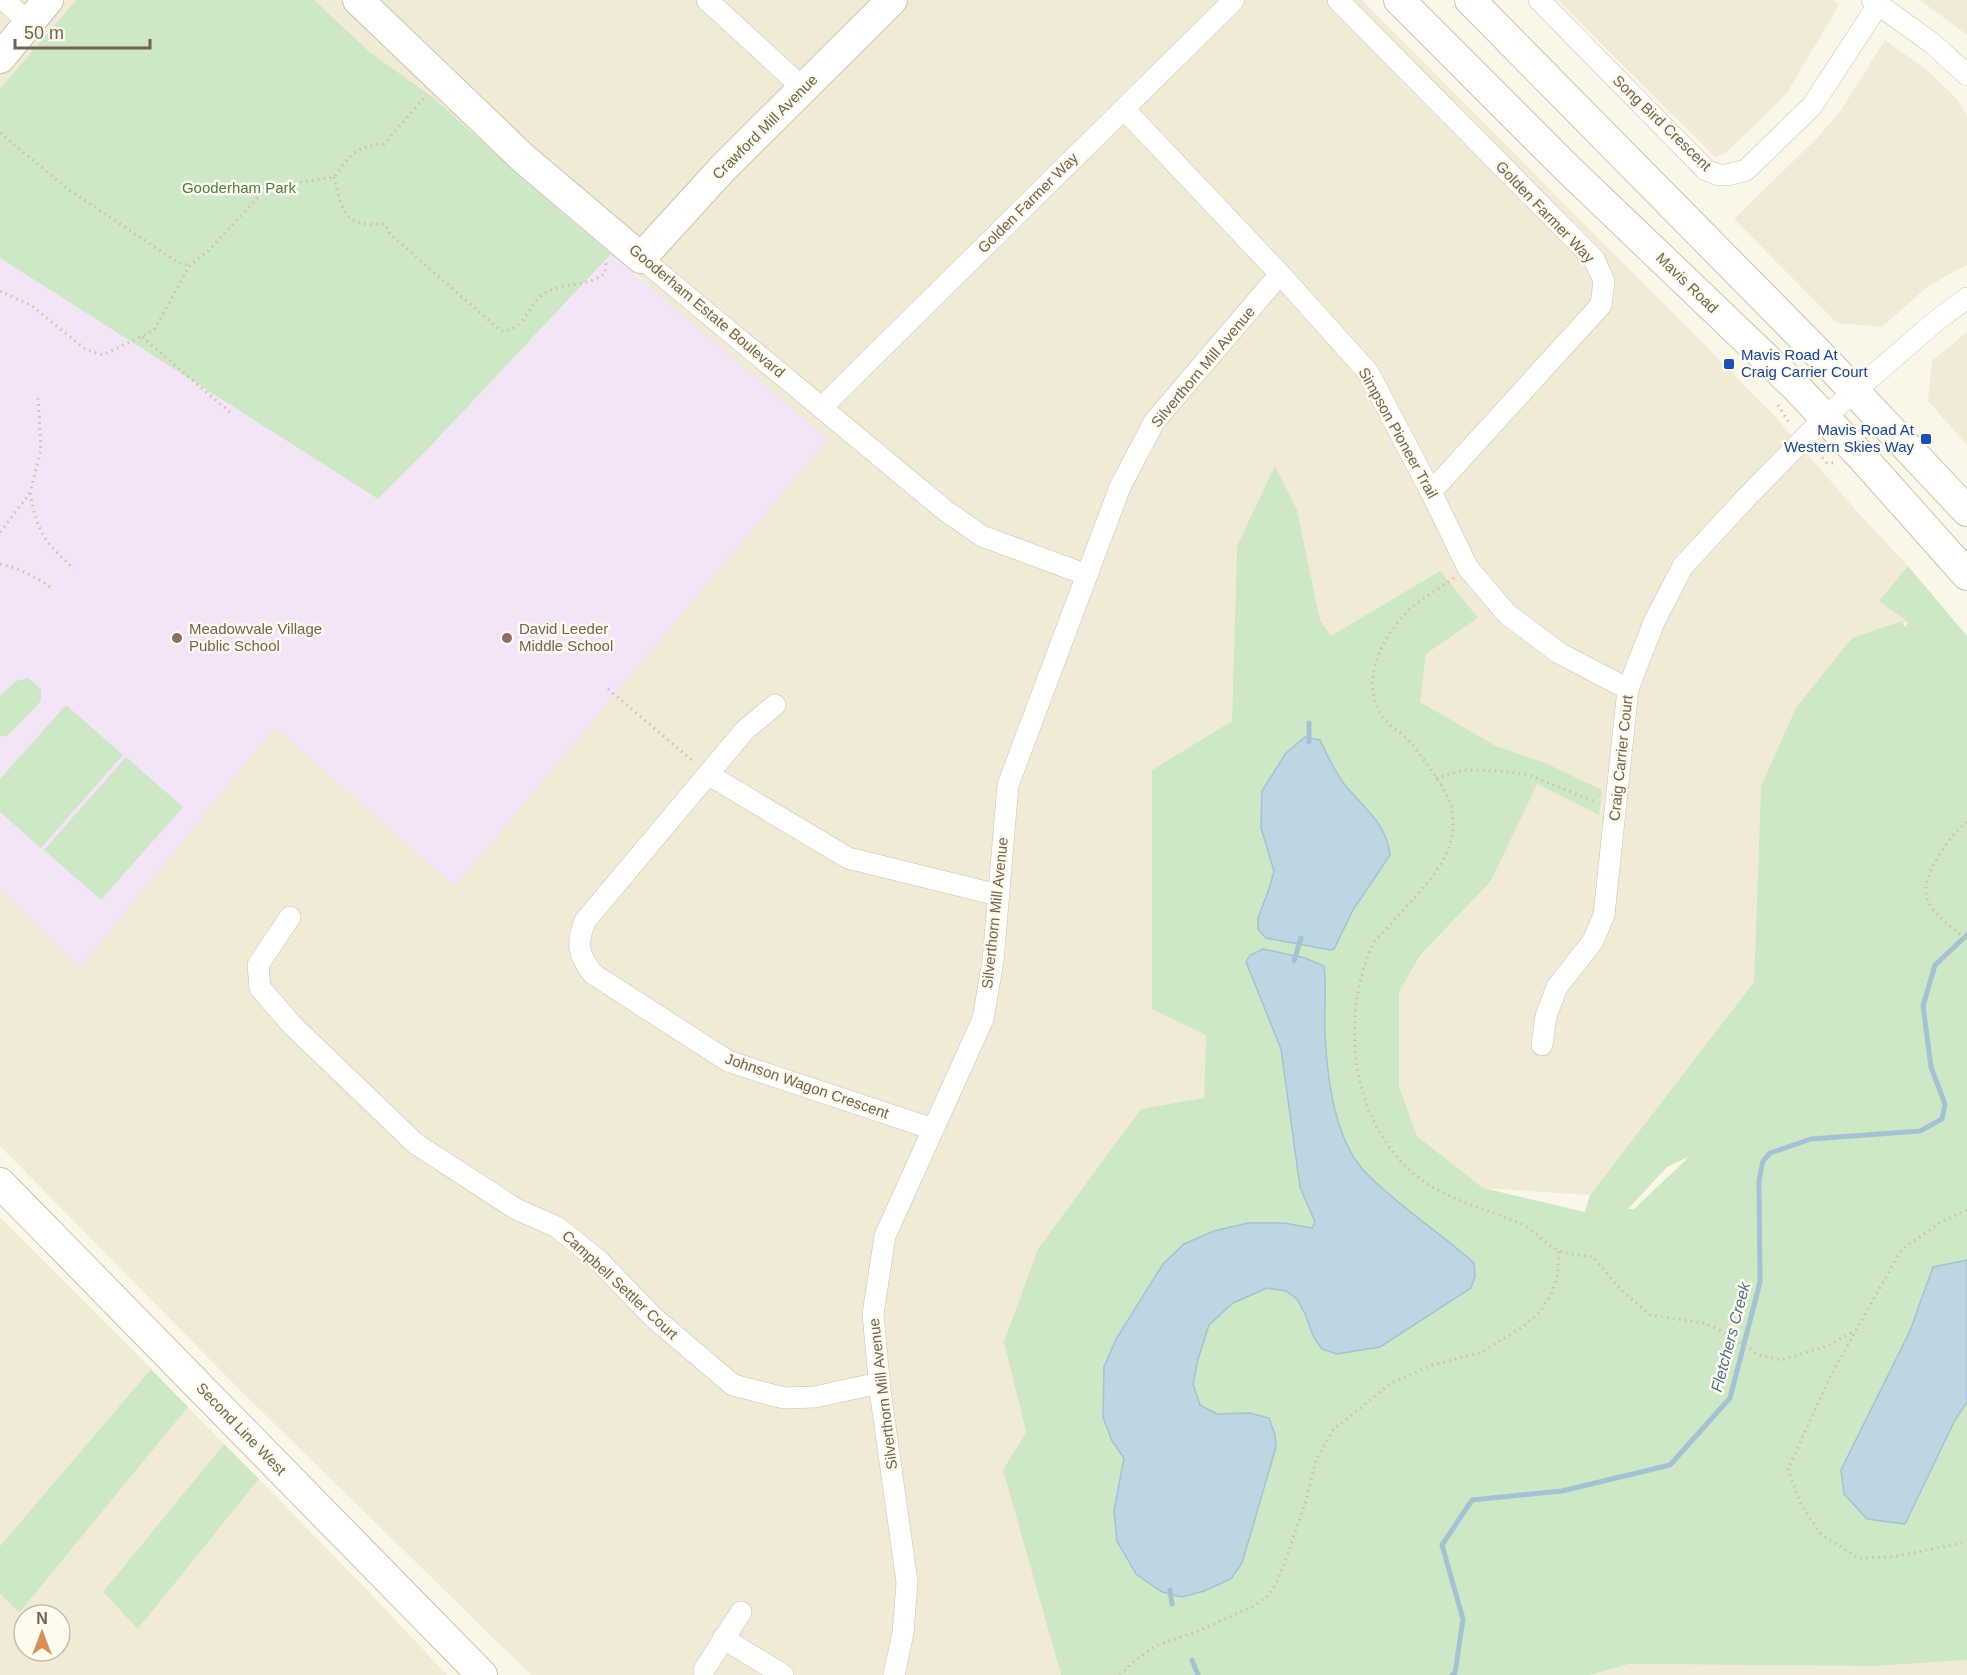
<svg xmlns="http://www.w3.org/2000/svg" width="1967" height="1675" viewBox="0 0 1967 1675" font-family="Helvetica,sans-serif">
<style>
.residential{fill:#f1ead7;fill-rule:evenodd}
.education{fill:#f4e4f7}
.green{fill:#cee7c7;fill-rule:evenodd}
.water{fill:#bed5e2;stroke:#a5c2d3;stroke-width:1.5}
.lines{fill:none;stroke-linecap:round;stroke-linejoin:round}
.stream{stroke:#a5c2d3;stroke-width:5}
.street-casing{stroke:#cbc1af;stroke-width:22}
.secondary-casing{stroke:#cdc2ad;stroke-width:32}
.path{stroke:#d2c0a5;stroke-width:3;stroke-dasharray:1.5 4.5;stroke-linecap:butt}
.street{stroke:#fff;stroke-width:21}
.secondary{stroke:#fff;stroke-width:30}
.transit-dot{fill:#1a4fb4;stroke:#fdfaee;stroke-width:2}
.education-dot{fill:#8d6e63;stroke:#fdfaee;stroke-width:2}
.labels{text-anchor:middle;stroke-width:5;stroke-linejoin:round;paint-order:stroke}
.street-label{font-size:15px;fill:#72624e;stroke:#fdfaee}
.park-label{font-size:15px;fill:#4f7c4b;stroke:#fdfaee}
.transit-label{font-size:15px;fill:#164399;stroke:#fdfaee;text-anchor:start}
.education-label{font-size:15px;fill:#785e54;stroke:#fdfaee;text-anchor:start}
.water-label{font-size:16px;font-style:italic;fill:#4d738a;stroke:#fdfaee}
</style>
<rect width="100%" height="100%" fill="#faf7e8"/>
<g class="residential">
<path d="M0,0h76l-76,89z"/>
<path d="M314,0h1048l408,411 91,105 47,50 -28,34 28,22 -56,16 -91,148 -7,196 -164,213 -107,-7 -66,-52 -18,-50v-93l20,-35 72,-77 52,-119 -47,-16 -77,-44 7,-48 52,-36 -147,18 -11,-16 -23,-110 -60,36 -5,175 -80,49 54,265 -2,63 -200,244 22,90 -23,38 58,205h-530l-291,-285 -240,-244v-257l80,78 195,-240 180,159 280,-337 -82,-259 -22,-21 -104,-86 -93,-85 -63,-45z"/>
<path d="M1557,0h276l6,5 -52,88 -62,61 -10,3z"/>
<path d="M1920,0h47v35z"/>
<path d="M1885,40l44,32 28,27 10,17v149l-16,8 -25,15 -44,39 -45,-4 -103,-104 83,-81 22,-25z"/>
<path d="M1967,332v113l-39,-44 4,-40z"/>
<path d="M0,1217l151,152 -151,177z"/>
<path d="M188,1407l36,37 -121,149 36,35 120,-149 106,109 82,87h-447v-81l19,19zM24,1615h36v36h-36z"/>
<path d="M1967,1660v15h-377l39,-11 247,2z"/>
</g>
<path class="education" d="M611,254l217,185 -373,447 -180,-159 -195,241 -80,-79v-631l378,241 47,-47z"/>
<g class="green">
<path d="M76,0h238l57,53 63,45 93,85 84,71 -186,198 -47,47 -378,-241v-169z"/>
<path d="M1275,466l22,44 23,110 11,16 109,-65 38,47 -52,36 -6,48 76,44 47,16 59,28 -3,25 -62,-31 -46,97 -72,76 -20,36v93l18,50 66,52 102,24 5,-17 164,-213 7,-196 35,-78 56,-70 50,-17 3,6 3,-5 -29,-21 29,-35 59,70v1024l-91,6 -247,-2 -39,11h-529l-58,-205 23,-38 -22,-90 34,-93 103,-140 63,-11 2,-63 -54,-26v-239l80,-49 5,-175zM1690,1156l-56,53h-6l39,-42z"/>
<path d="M28,678l13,11v12l-33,34 -8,2v-41l16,-15z"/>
<path d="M66,705l57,50 -82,93 -41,-36v-33z"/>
<path d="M126,757l57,50 -82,93 -57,-50z"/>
<path d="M151,1369l37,38 -169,206 -19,-19v-48z"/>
<path d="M224,1444l35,35 -121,150 -35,-37z"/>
</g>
<g class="water">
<path d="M1305,737l15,3c7,15 14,31 25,45 19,23 42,39 45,70l-37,55 -19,39 -4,1 -64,-12 -8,-9v-11l11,-29 5,-18 -13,-43 1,-37 24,-38z"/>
<path d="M1263,949l42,9 19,8c3,22 0,45 1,68 2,43 10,106 40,138 33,34 74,60 109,91l1,13 -4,12 -91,59 -43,7 -15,-5 -8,-11 -9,-24 -8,-15 -11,-8 -19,-3 -34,15 -24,22 -11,34 -5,25 7,21 17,9 33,-1 19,5 6,17 1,12 -34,116 -11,16 -27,12 -22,6 -20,-5 -26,-18 -19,-33 -3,-30 10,-53 -12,-17 -9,-24 1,-50 12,-28 47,-75 21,-20 30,-13 34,-8h36l28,5 3,-6 -15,-35 -19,-138 -35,-87 4,-7z"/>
<path d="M1967,1260v142l-12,18 -50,104 -38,-5 -23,-25 -3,-24 69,-139 23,-64z"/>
</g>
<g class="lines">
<g class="stream">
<path d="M1309,723v19"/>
<path d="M1294,961l7,-23"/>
<path d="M1170,1590l2,14"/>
<path d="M1192,1660l6,15"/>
<path d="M1452,1675l3,-2 8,-54 -21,-74 30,-45 90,-9 108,-26 60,-67 30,-116 -1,-101 4,-20 7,-8 41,-14 109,-8 22,-12 3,-15 -14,-37 -8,-61 12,-41 32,-30"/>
</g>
<g class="street-casing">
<g id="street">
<path d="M4,0l25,23"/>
<path d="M707,0l96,88"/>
<path d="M1338,0l256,259 10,22 -3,24 -170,187"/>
<path d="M1539,0l167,170 13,5h8l19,-5 66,-64 66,-101"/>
<path d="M1872,0l60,43 35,32"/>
<path d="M1124,109l156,165 88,98 63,120 37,76 39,46 52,39 69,36"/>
<path d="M641,258l305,253 36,25 105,39"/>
<path d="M822,407l412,-407"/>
<path d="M775,705l-30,25 -160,191c-9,24 -7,33 8,53l135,87 205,68"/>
<path d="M709,775l139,83 150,37"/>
<path d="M290,917l-32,48 2,23 33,38 123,118 100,65 41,18 42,34 54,56 80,68 51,13 31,-1 64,-14"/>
<path d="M1542,1045l4,-29 11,-29 36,-46 11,-26 24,-226 26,-67 29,-56 63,-68 79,-81 111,-96 31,-23"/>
<path d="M723,1638l60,37"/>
<path d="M704,1670l37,-58"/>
<path d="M894,1675l9,-42 4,-51 -27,-192 -7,-76 12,-78 98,-217 10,-58 15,-176 112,-298 34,-65 126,-148"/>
</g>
</g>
<g class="secondary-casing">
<g id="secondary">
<path d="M358,0l166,159 117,99 82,-90 169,-168"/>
<path d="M1399,0l168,168 229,219 65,69 106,119"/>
<path d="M1470,0l354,359 143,152"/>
<path d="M0,58l48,-58"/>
<path d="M0,1183l482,492"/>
</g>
</g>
<g class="path">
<path d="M0,133l69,57 110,73 11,2"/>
<path d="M334,177c4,15 7,42 26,46 8,2 17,1 25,1l5,10 111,97c23,0 26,-24 41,-36 19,-14 46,-7 63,-22l1,-11"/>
<path d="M0,291l32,15 53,43 18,6 51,-25 36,-65 17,-13 58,-62 17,-5 52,-8c15,-21 22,-31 50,-33l40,-46"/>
<path d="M142,337l90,77"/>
<path d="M1778,405l12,19"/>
<path d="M1818,453l9,10h6"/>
<path d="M30,493c8,41 14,48 44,76"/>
<path d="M0,532l30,-39 11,-44 -3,-52"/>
<path d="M0,564c20,4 36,13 53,25"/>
<path d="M1454,578c-16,11 -34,21 -48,35 -27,27 -49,77 -19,109 5,6 12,9 18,15 12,11 44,56 47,71 1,7 1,16 1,23 -4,36 -42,69 -65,96 -6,7 -14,13 -17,21 -33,79 -18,188 58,237 29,18 61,25 92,39 14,6 23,20 37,26 9,5 25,5 35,7l28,33 29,25 54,8 16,7 39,25 23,5 45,-14 28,-15"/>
<path d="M608,689l86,73"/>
<path d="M1436,778l28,-8 35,1 30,4 67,27"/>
<path d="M1967,822c-12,9 -19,20 -27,32 -30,46 -8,57 27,86"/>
<path d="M1967,1210l-26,12 -40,28 -71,127 -42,92 13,36 20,29 37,24 34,-1 75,-15"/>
<path d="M1120,1675l13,-13 22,-16 43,-15 56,-25 15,-11 8,-13 6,-15 23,-66 10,-41 17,-30 58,-47 42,-18 49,-13 42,-26 16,-14 11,-17 6,-17 2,-27"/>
</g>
<use href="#street" class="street"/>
<use href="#secondary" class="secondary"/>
</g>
<g class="transit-dot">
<rect x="1723" y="358" width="12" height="12" rx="3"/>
<rect x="1920" y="433" width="12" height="12" rx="3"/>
</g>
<g class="education-dot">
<circle cx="177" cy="638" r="6"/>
<circle cx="507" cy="638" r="6"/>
</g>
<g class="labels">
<g class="street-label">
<text transform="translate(1662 123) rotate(44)" y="5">Song Bird Crescent</text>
<text transform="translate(765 127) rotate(-45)" y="5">Crawford Mill Avenue</text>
<text transform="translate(1028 203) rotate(-45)" y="5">Golden Farmer Way</text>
<text transform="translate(1545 212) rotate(46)" y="5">Golden Farmer Way</text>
<text transform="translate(1687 283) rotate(44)" y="5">Mavis Road</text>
<text transform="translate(707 311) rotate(40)" y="5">Gooderham Estate Boulevard</text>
<text transform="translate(1203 367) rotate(-50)" y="5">Silverthorn Mill Avenue</text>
<text transform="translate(1398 433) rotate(61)" y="5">Simpson Pioneer Trail</text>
<text transform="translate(1621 758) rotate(-84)" y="5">Craig Carrier Court</text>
<text transform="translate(995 913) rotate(-84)" y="5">Silverthorn Mill Avenue</text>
<text transform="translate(807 1086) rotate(19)" y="5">Johnson Wagon Crescent</text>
<text transform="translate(620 1285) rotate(43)" y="5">Campbell Settler Court</text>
<text transform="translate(883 1394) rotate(-97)" y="5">Silverthorn Mill Avenue</text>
<text transform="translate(241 1429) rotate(46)" y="5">Second Line West</text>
</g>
<g class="park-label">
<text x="239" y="193">Gooderham Park</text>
</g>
<g class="transit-label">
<text x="1741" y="360">Mavis Road At<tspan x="1741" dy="17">Craig Carrier Court</tspan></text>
<text x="1914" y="435" text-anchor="end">Mavis Road At<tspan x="1914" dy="17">Western Skies Way</tspan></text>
</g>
<g class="education-label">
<text x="189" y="634">Meadowvale Village<tspan x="189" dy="17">Public School</tspan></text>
<text x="519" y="634">David Leeder<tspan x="519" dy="17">Middle School</tspan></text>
</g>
<g class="water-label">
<text transform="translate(1730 1337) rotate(-75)" y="6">Fletchers Creek</text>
</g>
</g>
<g transform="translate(42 1633)"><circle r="28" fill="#fdfaee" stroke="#c5bdae" stroke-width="1.5"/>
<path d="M0-4.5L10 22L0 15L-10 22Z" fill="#d89059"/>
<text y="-9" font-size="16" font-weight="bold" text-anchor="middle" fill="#72624e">N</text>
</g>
<path d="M15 39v9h135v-9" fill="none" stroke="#72624e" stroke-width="3"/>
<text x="24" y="39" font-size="18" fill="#72624e" stroke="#fdfaee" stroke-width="4.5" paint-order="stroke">50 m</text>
</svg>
